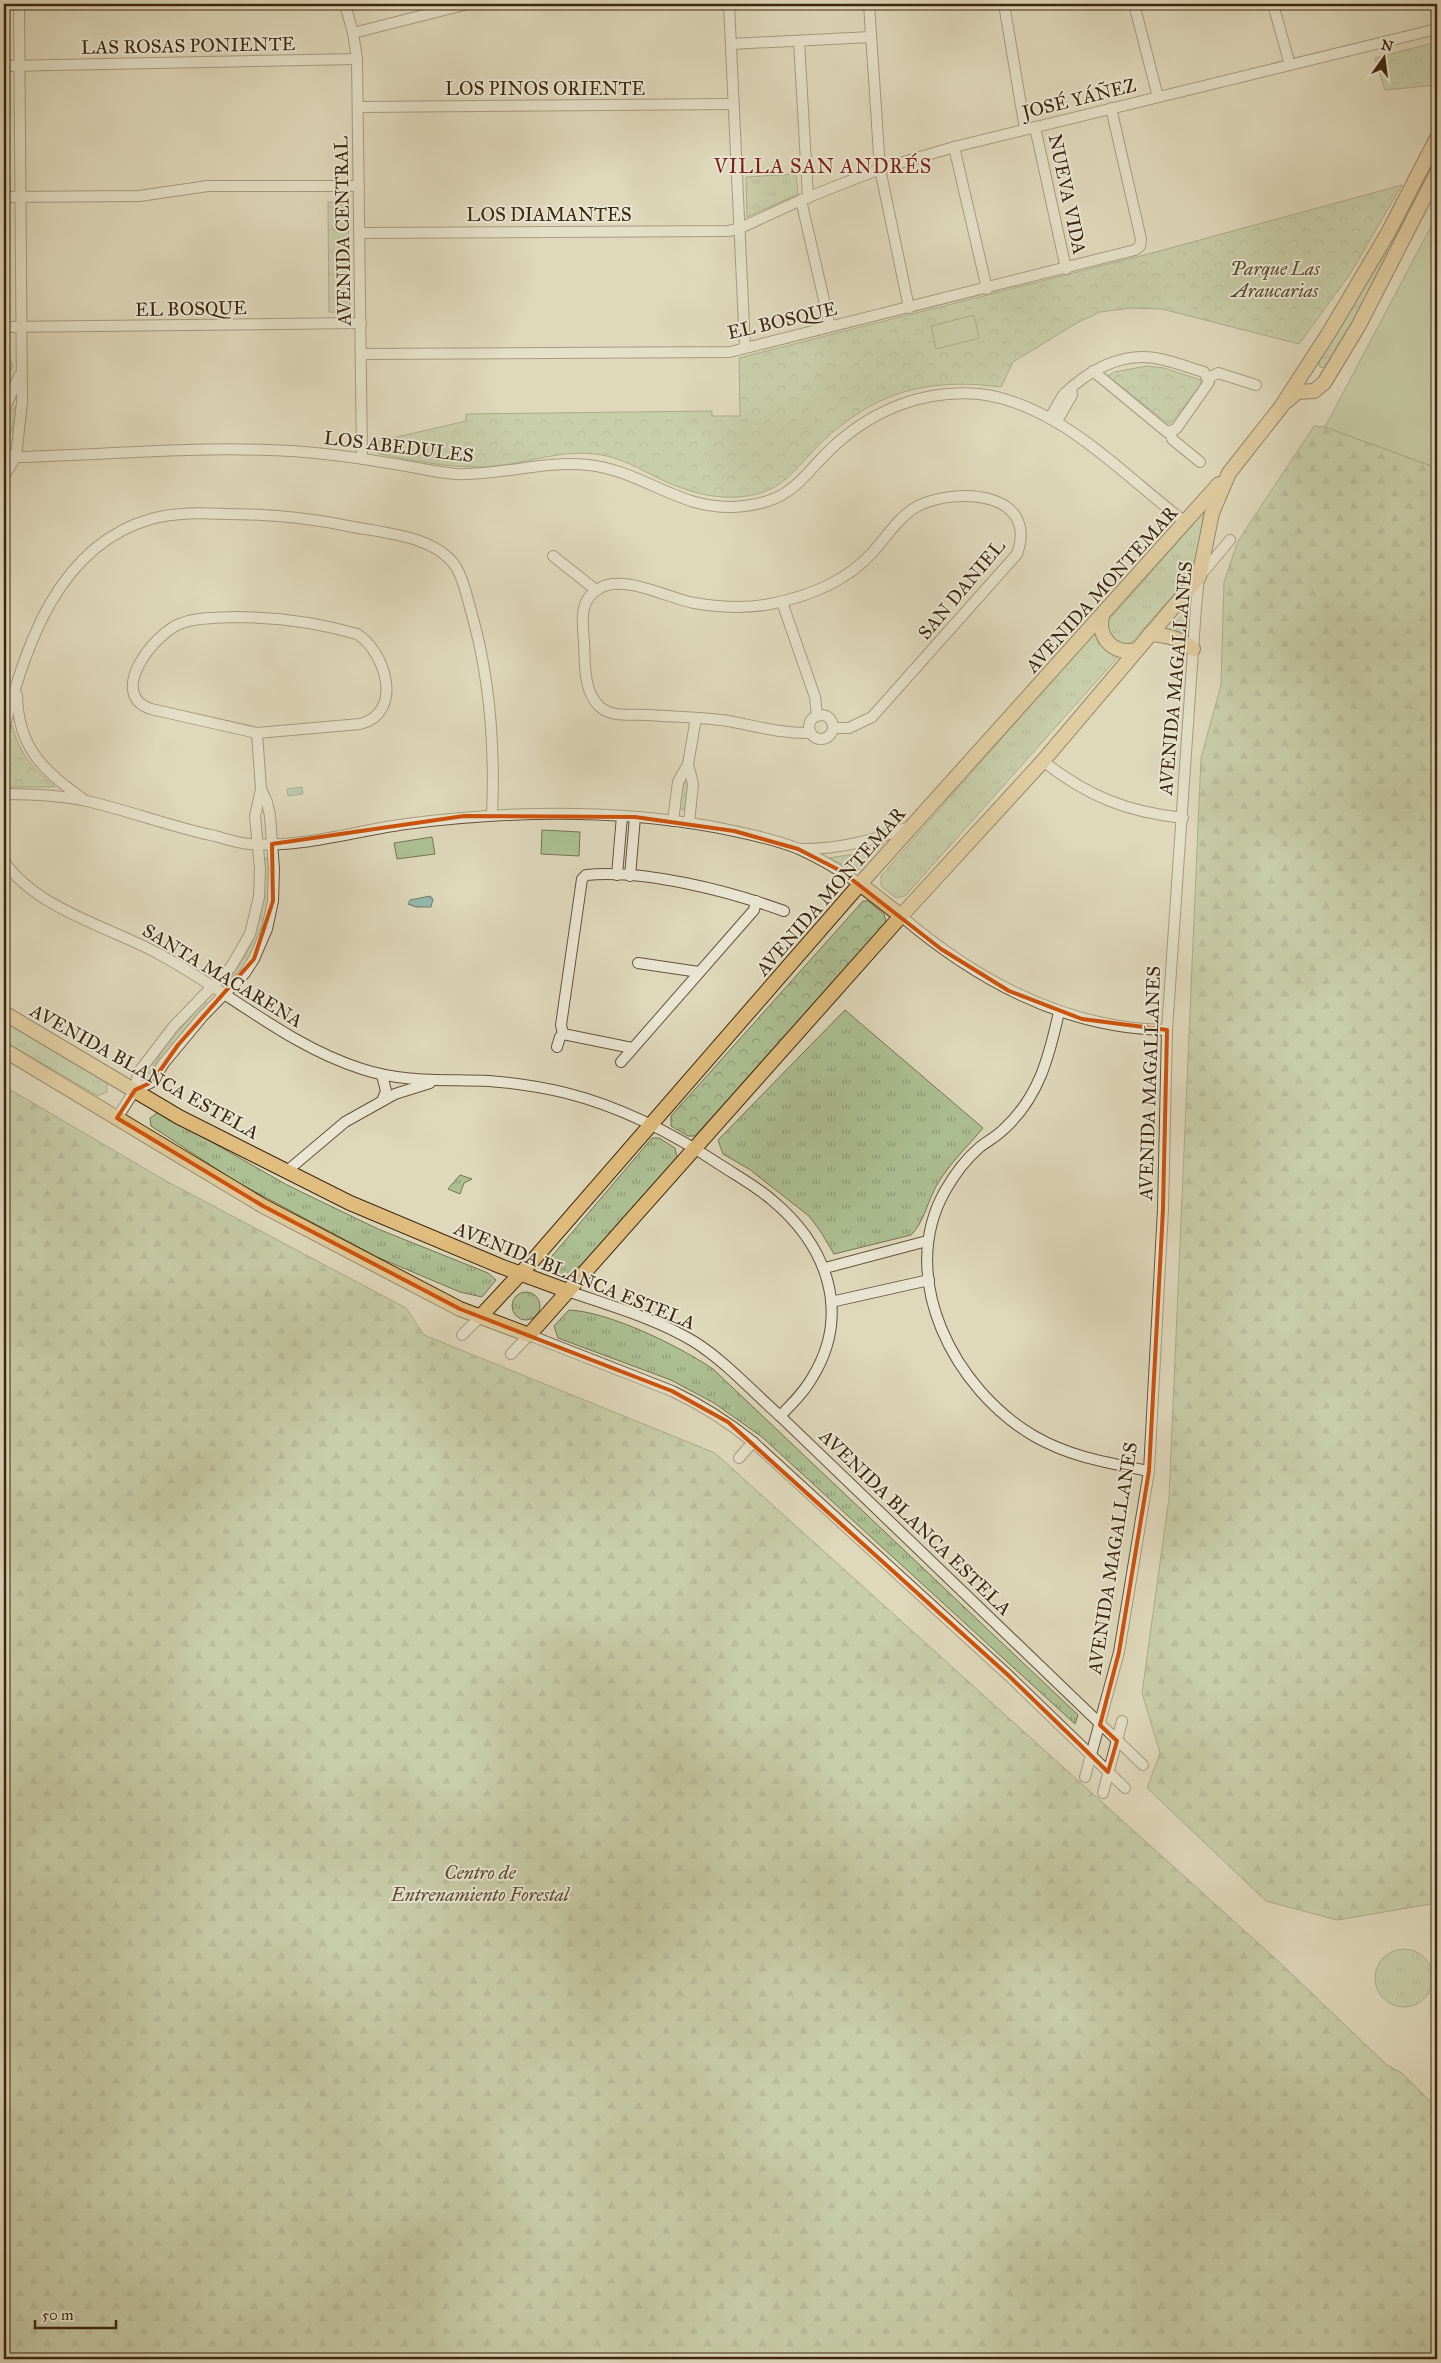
<svg xmlns="http://www.w3.org/2000/svg" width="1441" height="2363" viewBox="0 0 1441 2363" font-family="'IM FELL Great Primer',serif">
<style>
.grass{fill:url(#grass-tufts);stroke:#747452}
.forest{fill:url(#forest-firs);stroke:#747452}
.park{fill:url(#park-crowns);stroke:#747452}
.pitch{fill:#adc094;stroke:#747452}
.water{fill:url(#water-ripples);stroke:#707f6e}
.lines{fill:none;stroke-linecap:round;stroke-linejoin:round}
.minor-casing{stroke:#65533a;stroke-width:12}
.major-casing{stroke:#3c270f;stroke-width:16}
.minor{stroke:#eae6d3;stroke-width:10}
.major{stroke:#e0bc7e;stroke-width:14}
.marked{fill:none;stroke:#ce520c;stroke-width:4;stroke-linejoin:round}
.labels{text-anchor:middle;stroke-width:4;stroke-linejoin:round;paint-order:stroke}
.street-label{font-size:19px;fill:#3c270f;stroke:#eae6d3}
.park-label{font-size:19px;font-style:italic;fill:#584d30;stroke:#eae6d3}
.neighbourhood-label{font-size:20px;letter-spacing:1px;fill:#7a1f14;stroke:#eae6d3}
</style>
<defs>
<pattern id="grass-tufts" width="24" height="20" patternUnits="userSpaceOnUse" patternTransform="scale(1.25)"><rect width="24" height="20" fill="#adc094"/><path d="M3 7l-1-3M5 7V3M7 7l1-3M15 17l-1-3M17 17v-4M19 17l1-3" fill="none" stroke="#8e9c77"/></pattern>
<pattern id="forest-firs" width="22" height="20" patternUnits="userSpaceOnUse" patternTransform="scale(1.25)"><rect width="22" height="20" fill="#adc094"/><path d="M5 1l3.5 6h-7zM16 11l3.5 6h-7z" fill="#8e9c77"/></pattern>
<pattern id="park-crowns" width="20" height="18" patternUnits="userSpaceOnUse" patternTransform="scale(1.25)"><rect width="20" height="18" fill="#adc094"/><path d="M2 6a3 3 0 1 1 6 0M12 15a3 3 0 1 1 6 0" fill="none" stroke="#8e9c77"/></pattern>
<pattern id="water-ripples" width="26" height="14" patternUnits="userSpaceOnUse" patternTransform="scale(1.25)"><rect width="26" height="14" fill="#93baae"/><path d="M2 4q2-2 4 0t4 0M15 11q2-2 4 0t4 0" fill="none" stroke="#79978c"/></pattern>
</defs>
<rect width="100%" height="100%" fill="#dfd8bb"/>
<filter id="stains"><feTurbulence type="fractalNoise" baseFrequency=".004" numOctaves="4"/><feColorMatrix values="0 0 0 0 .2 0 0 0 0 .09 0 0 0 0 .02 0 0 0 .5 -.17"/></filter>
<radialGradient id="worn" r=".72"><stop offset=".6" stop-color="#630" stop-opacity="0"/><stop offset="1" stop-color="#630" stop-opacity=".3"/></radialGradient>
<g class="grass">
<path d="M796,174l2,20 -51,23 -1,-40z"/>
<path d="M1412,198l6,3 -62,119 -29,48 -7,-1 -2,-8z"/>
<path d="M17,405l-2,17 -8,19 -3,2v-23z"/>
<path d="M1204,512l-10,60 -64,72c-16,0 -21,-7 -23,-22z"/>
<path d="M1188,608v2l-2,25 -16,-6z"/>
<path d="M1095,632c2,13 12,22 25,23l-215,241 -9,2 -15,-12v-10z"/>
<path d="M683,782l5,1 -1,25 -2,2 -7,-2z"/>
<path d="M884,843l-27,28 -28,-13 32,-5z"/>
<path d="M265,858l3,2c3,44 -3,83 -33,118h-3v-3c28,-34 32,-72 31,-115z"/>
<path d="M205,1001l3,3 -19,20 -38,51 -3,-2 20,-30z"/>
<path d="M845,1010l138,118c-15,18 -33,35 -45,55 -10,16 -14,40 -27,52l-77,19 -13,-22 -12,-16 -60,-47 -26,-15 -5,-14z"/>
<path d="M4,1021l103,61v10l-9,4 -94,-55z"/>
<path d="M159,1112l128,73 91,44 110,44 8,7 -14,17 -22,-5 -83,-35 -142,-76 -84,-55 -1,-8z"/>
<path d="M652,1138h7l16,10 2,9 -95,107 -15,12 -11,-2 -9,-12z"/>
<path d="M460,1175l12,4 -8,4 -4,11 -12,-5z"/>
<circle cx="526" cy="1306" r="14"/>
<path d="M569,1310c41,2 110,36 144,59l365,346 -3,9 -313,-287 -48,-34 -43,-23 -113,-42 -4,-12z"/>
<circle cx="1404" cy="1978" r="29"/>
</g>
<g class="forest">
<path d="M1314,426l11,1 112,41v1435l-100,17 -71,-19 -119,-113 13,-35 -18,-60 27,-195 32,-740 20,-73 3,-103 14,-41z"/>
<path d="M4,1086l162,95 240,127 18,27 291,118 563,508 109,104 15,8 35,35v251h-1433z"/>
</g>
<g class="park">
<path d="M1437,42v43l-52,5 -10,-32z"/>
<path d="M1402,185l-52,89 -51,70 -137,-35 -31,-1 -31,4 -25,12 -62,38 -12,25c-77,-10 -130,6 -185,61 -19,19 -31,39 -59,46 -36,9 -72,-2 -105,-19 -15,-8 -29,-15 -45,-19 -39,-9 -73,6 -112,10 -39,4 -77,-5 -116,-12l-8,-11 95,-22v-7l246,-3v5h28l-1,-58 413,-105z"/>
<path d="M328,202l20,1 2,110 -21,-1z"/>
<path d="M4,354l4,2 5,10 -9,17z"/>
<path d="M1147,366l17,2 37,12v5l-30,38h-4l-59,-47 6,-4z"/>
<path d="M12,725c9,32 19,41 43,62h-51v-33z"/>
<path d="M863,901h5l16,13 2,8 -191,214h-7l-17,-10v-10z"/>
</g>
<g class="pitch">
<path d="M1437,215v253l-112,-41z"/>
<path d="M974,315l5,23 -43,11 -5,-23z"/>
<path d="M542,830l38,2 -1,24 -38,-2z"/>
<path d="M432,837l3,17 -38,5 -3,-16z"/>
</g>
<g class="water">
<path d="M302,787l1,7 -15,2 -1,-7z"/>
<path d="M430,896l3,3 -2,8h-15l-8,-3 2,-4z"/>
</g>
<g class="lines">
<g class="minor-casing">
<g id="minor">
<path d="M345,4l8,29 4,26 5,400"/>
<path d="M729,4l16,343"/>
<path d="M869,4l11,165 29,139"/>
<path d="M1004,4l21,125"/>
<path d="M1134,4l24,93"/>
<path d="M1273,4l17,61"/>
<path d="M353,33l115,-29"/>
<path d="M799,41l9,157"/>
<path d="M731,44l140,-7"/>
<path d="M4,66l353,-7"/>
<path d="M358,107l376,-3"/>
<path d="M1035,127l31,142"/>
<path d="M954,147l33,142"/>
<path d="M4,197l135,-1 69,-10h151"/>
<path d="M801,200l29,126"/>
<path d="M360,233l368,-2 10,-2 63,-29 79,-31 74,-22 483,-118"/>
<path d="M4,327l357,-4"/>
<path d="M361,354l369,-2 405,-102 5,-4 1,-7 -30,-131"/>
<path d="M1208,378l10,-5 38,12"/>
<path d="M4,410l15,-34"/>
<path d="M1050,417c5,-7 9,-16 14,-23 3,-3 6,-5 9,-8 23,-19 51,-33 82,-28 17,3 33,9 49,14l5,10 -33,47 -9,3 -74,-61"/>
<path d="M1057,421l15,-26 -1,-7"/>
<path d="M1170,432l2,7 28,23"/>
<path d="M4,453l12,4c84,-2 168,-10 252,-7 40,1 80,6 120,13 22,3 45,9 68,11 44,2 88,-14 132,-9 58,6 94,49 156,41 52,-6 58,-31 91,-61 40,-36 90,-56 144,-51 80,9 145,82 206,128"/>
<path d="M4,476l12,-19 6,-55 -3,-398"/>
<path d="M553,556l43,34"/>
<path d="M782,602l33,95 2,19"/>
<path d="M235,617c42,0 81,5 122,17 29,18 47,79 3,90l-103,9 -106,-24c-45,-15 4,-77 31,-86 16,-6 36,-5 53,-6z"/>
<path d="M17,695c1,53 26,75 66,104"/>
<circle cx="821" cy="727" r="12"/>
<path d="M4,729c21,-84 55,-184 147,-210 25,-7 51,-6 76,-5 40,0 82,4 121,12 34,7 87,9 108,41 8,13 11,30 15,44 19,66 24,136 21,204"/>
<path d="M811,733c-28,1 -55,-7 -83,-12 -27,-4 -54,-4 -81,-6 -16,-1 -36,3 -48,-9 -16,-15 -14,-45 -15,-65 -2,-20 -5,-42 16,-53 23,-14 68,10 94,15 24,4 51,6 76,1 36,-7 75,-22 101,-50 15,-16 28,-38 47,-48 38,-19 121,-15 99,48l-145,163 -23,11h-16"/>
<path d="M1043,761c44,35 84,51 140,57"/>
<path d="M688,764l5,20 -4,39"/>
<path d="M4,794c28,0 56,1 83,7 43,10 85,26 128,35 11,3 23,7 34,8 53,4 105,-13 157,-20 100,-13 204,-15 303,2 30,6 62,12 90,23 22,10 42,22 61,35"/>
<path d="M673,821l5,-39 10,-18 8,-46"/>
<path d="M802,849c39,0 72,-9 107,-22"/>
<path d="M4,861c32,48 106,66 155,93 69,37 128,91 203,115 42,14 84,10 127,12 26,2 52,6 77,12 56,14 108,41 156,73 17,11 35,21 50,34 55,46 80,113 40,178 -8,14 -20,26 -32,38"/>
<path d="M617,875l5,-59"/>
<path d="M630,876l5,-59"/>
<path d="M901,916c76,65 164,113 266,114"/>
<path d="M638,963l61,9"/>
<path d="M1059,1012c-10,45 -20,85 -55,117 -7,7 -16,12 -24,18 -14,12 -26,28 -35,44 -49,87 10,199 89,245 36,21 75,27 115,35"/>
<path d="M563,1034l69,14"/>
<path d="M557,1047l3,-10 3,-3 -2,-9 21,-146 4,-4c58,-6 143,16 198,36"/>
<path d="M621,1062l133,-152 2,-9"/>
<path d="M382,1075l4,16 -4,10"/>
<path d="M135,1090l17,-8 12,-19 39,-47 42,-43 9,-14 13,-30 6,-28 1,-32 -4,-53 -3,-14 -6,-13 -4,-56"/>
<path d="M117,1118l18,-28 3,-17 36,-47 57,-59 19,-33 9,-37 1,-28 -5,-53 6,-27"/>
<path d="M287,1171l58,-49 50,-28 35,-11"/>
<path d="M825,1268l102,-27"/>
<path d="M568,1291c42,15 87,27 125,50 31,19 60,51 87,75l363,349"/>
<path d="M831,1302l98,-22"/>
<path d="M462,1335l18,-18"/>
<path d="M511,1354l18,-19 143,56c30,14 56,31 81,51l255,233 117,113"/>
<path d="M739,1458l14,-16"/>
<path d="M1085,1777l34,-125 30,-181 14,-262 4,-179 29,-423 3,-30 31,-37"/>
<path d="M1103,1793l19,-72"/>
</g>
</g>
<g class="major-casing">
<g id="major">
<path d="M1287,401l10,-9 17,-1 10,-8 35,-58 78,-152"/>
<path d="M1102,616c-5,22 12,39 34,34"/>
<path d="M1150,634c16,1 32,5 43,15"/>
<path d="M860,884l41,32"/>
<path d="M4,1013l175,104 171,86 150,63 68,25"/>
<path d="M4,1050l259,156 197,103 69,26 372,-419 142,-155 156,-184 13,-64 17,-40 52,-66 49,-76 58,-98 49,-95"/>
<path d="M480,1317l55,-59 325,-374 359,-400"/>
</g>
</g>
<use href="#minor" class="minor"/>
<use href="#major" class="major"/>
</g>
<path d="M0 0H1441V2363H0ZM464,816l171,1 99,14 64,18 43,22 100,78 68,42 73,28 85,11 -4,179 -14,262 -30,181 -19,73 17,16 -9,31 -100,-97 -280,-253 -56,-31 -212,-82 -197,-103 -146,-88 18,-28 17,-8 26,-37 76,-86 19,-58 -1,-57z" fill="#dfd8bb" fill-opacity=".55" fill-rule="evenodd"/>
<path class="marked" d="M464,816l171,1 99,14 64,18 43,22 100,78 68,42 73,28 85,11 -4,179 -14,262 -30,181 -19,73 17,16 -9,31 -100,-97 -280,-253 -56,-31 -212,-82 -197,-103 -146,-88 18,-28 17,-8 26,-37 76,-86 19,-58 -1,-57z"/>
<g class="labels">
<g class="street-label">
<text transform="translate(188 45) rotate(-1)" y="7">LAS ROSAS PONIENTE</text>
<text x="545" y="95">LOS PINOS ORIENTE</text>
<text transform="translate(1079 98) rotate(-14)" y="7">JOSÉ YÁÑEZ</text>
<text transform="translate(1068 194) rotate(78)" y="7">NUEVA VIDA</text>
<text x="549" y="221">LOS DIAMANTES</text>
<text transform="translate(342 231) rotate(-91)" y="7">AVENIDA CENTRAL</text>
<text transform="translate(191 308) rotate(-1)" y="7">EL BOSQUE</text>
<text transform="translate(782 320) rotate(-13)" y="7">EL BOSQUE</text>
<text transform="translate(399 446) rotate(7)" y="7">LOS ABEDULES</text>
<text transform="translate(961 589) rotate(-50)" y="7">SAN DANIEL</text>
<text transform="translate(1101 589) rotate(-48)" y="7">AVENIDA MONTEMAR</text>
<text transform="translate(1175 678) rotate(-85)" y="7">AVENIDA MAGALLANES</text>
<text transform="translate(830 891) rotate(-49)" y="7">AVENIDA MONTEMAR</text>
<text transform="translate(223 975) rotate(31)" y="7">SANTA MACARENA</text>
<text transform="translate(145 1071) rotate(29)" y="7">AVENIDA BLANCA ESTELA</text>
<text transform="translate(1149 1083) rotate(-88)" y="7">AVENIDA MAGALLANES</text>
<text transform="translate(575 1275) rotate(22)" y="7">AVENIDA BLANCA ESTELA</text>
<text transform="translate(916 1522) rotate(44)" y="7">AVENIDA BLANCA ESTELA</text>
<text transform="translate(1112 1558) rotate(-81)" y="7">AVENIDA MAGALLANES</text>
</g>
<g class="park-label">
<text x="1275" y="275">Parque Las<tspan x="1275" dy="22">Araucarias</tspan></text>
<text x="480" y="1879">Centro de<tspan x="480" dy="22">Entrenamiento Forestal</tspan></text>
</g>
<g class="neighbourhood-label">
<text x="823" y="173">VILLA SAN ANDRÉS</text>
</g>
</g>
<rect width="1441" height="2363" fill="none" stroke="#dfd8bb" stroke-width="20"/>
<rect x="5" y="5" width="1431" height="2353" fill="none" stroke="#3c270f" stroke-width="2.5"/>
<rect x="10" y="10" width="1421" height="2343" fill="none" stroke="#3c270f"/>
<g transform="translate(1384 58) rotate(14)" stroke="#eae6d3" stroke-width="4" paint-order="stroke">
<path d="M0-4L9 19L0 12L-9 19Z" fill="#3c270f"/>
<text y="-8" font-size="14" font-weight="bold" text-anchor="middle" fill="#3c270f">N</text>
</g>
<path d="M35 2320v8h81v-8" fill="none" stroke="#3c270f" stroke-width="2.5"/>
<text x="42" y="2320" font-size="15" fill="#3c270f" stroke="#eae6d3" stroke-width="4" paint-order="stroke">50 m</text>
<rect width="100%" height="100%" filter="url(#stains)"/>
<rect width="100%" height="100%" fill="url(#worn)"/>
</svg>
